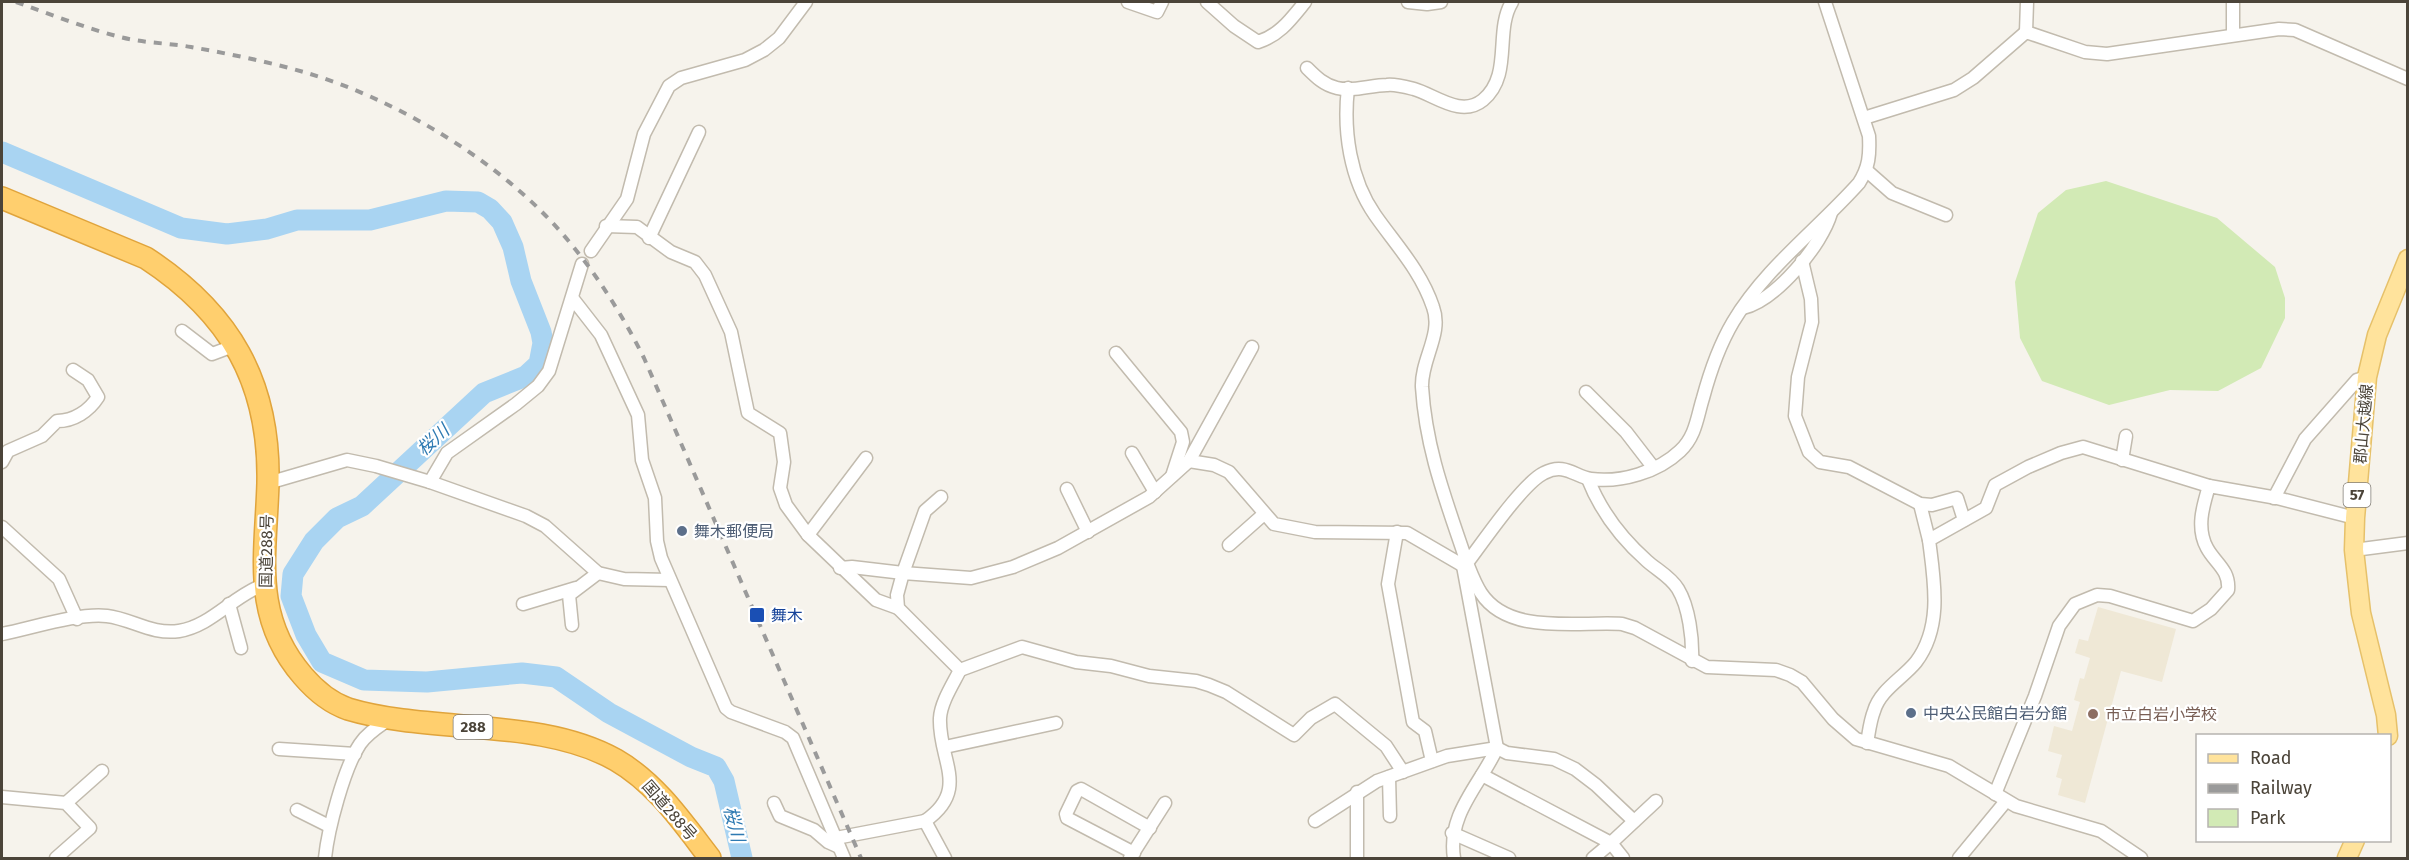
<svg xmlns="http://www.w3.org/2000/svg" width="2409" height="860" viewBox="0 0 2409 860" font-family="'Fira Sans','Noto Sans JP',sans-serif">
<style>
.education{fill:#efe8d6}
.green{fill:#d2eab5}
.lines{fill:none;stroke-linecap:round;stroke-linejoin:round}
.river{stroke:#a9d4f2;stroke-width:21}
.street-casing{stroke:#c2bbae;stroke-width:15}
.primary-casing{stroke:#e6c16a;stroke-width:21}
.highway-casing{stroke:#e0a43c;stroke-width:24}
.street{stroke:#fff;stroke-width:12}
.primary{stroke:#ffe39c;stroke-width:18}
.highway{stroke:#ffcf6e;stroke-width:21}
.rail{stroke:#9a9a9a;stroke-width:4;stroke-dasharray:8 8;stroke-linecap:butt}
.service-dot{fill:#5c6f8a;stroke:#fff;stroke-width:2}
.transit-dot{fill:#1a4fb4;stroke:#fff;stroke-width:2}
.education-dot{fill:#8d6e63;stroke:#fff;stroke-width:2}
.labels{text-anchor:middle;stroke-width:4.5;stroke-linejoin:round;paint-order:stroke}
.shield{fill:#fff;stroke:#817c74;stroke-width:1.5}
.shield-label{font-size:15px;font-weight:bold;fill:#4b4439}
.street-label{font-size:16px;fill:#4b4439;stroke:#fff}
.service-label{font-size:16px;fill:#4e5e75;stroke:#fff;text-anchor:start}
.transit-label{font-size:16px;fill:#164399;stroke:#fff;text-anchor:start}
.education-label{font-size:16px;fill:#785e54;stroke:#fff;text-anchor:start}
.water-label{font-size:18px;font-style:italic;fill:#2e7ab2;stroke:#fff}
</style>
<rect width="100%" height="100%" fill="#f6f3ec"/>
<path class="education" d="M2098,607l78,22 -14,53 -41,-11 -36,132 -27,-8 4,-16 -6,-2 6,-22 -14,-4 6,-25 18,5 8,-29 -6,-2 6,-22 4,1 6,-21 -15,-5 4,-14 9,2z"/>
<path class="green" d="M2106,181l111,37 58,49 10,31v20l-24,50 -43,23 -48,-1 -61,15 -67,-24 -22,-43 -5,-56 23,-69 28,-23z"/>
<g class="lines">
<path class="river" d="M2,152l179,76 46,6 40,-5 30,-9h73l76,-19 32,1 12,7 12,13 11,25 8,34 20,51 2,11 -4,21 -13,12 -42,17 -122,113 -25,12 -23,23 -21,33 -2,22 15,39 16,27 42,18 63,2 95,-9 34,4 53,36 82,44 25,10 8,14 18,77"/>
<g class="street-casing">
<g id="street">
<path d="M1128,2l29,10 5,-10"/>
<path d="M1207,2l27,24 24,16c22,-7 33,-23 47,-40"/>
<path d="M1408,2l19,2 14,-2"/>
<path d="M1825,2l44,134c1,19 0,31 -10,47 -42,47 -93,84 -126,139 -13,22 -23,50 -30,76 -6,19 -7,38 -23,53 -22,21 -59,32 -89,28 -16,-2 -26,-17 -47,-6 -21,10 -61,69 -77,90 4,10 8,21 14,30 28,43 98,28 141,31l13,4 72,39 69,3 14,5 12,7 31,37 23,20 93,27 67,40 85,25 40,27"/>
<path d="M2233,2v33"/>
<path d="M2026,32l1,-30"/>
<path d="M1307,68c9,9 17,17 30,20 15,4 34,-3 50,-3 8,-1 19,2 27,4 21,6 47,29 69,11 30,-25 11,-69 29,-98"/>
<path d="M1864,118l90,-28 19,-12 53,-46 59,20 22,2 172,-25 16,1 113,49"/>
<path d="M1867,171l25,22 54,22"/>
<path d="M606,226l31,1 34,25 24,10 10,13 26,57 17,81 32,20 4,29 -4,26 6,17 22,30"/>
<path d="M649,238l50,-106"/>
<path d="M591,251l36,-52 17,-65 25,-48 12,-8 64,-18 19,-10 15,-12 27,-36"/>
<path d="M1802,261l9,38 1,23 -14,55 -3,39 14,36 11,10 29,5 71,37 12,1 25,-7 7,22"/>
<path d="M573,299l28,36 37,80 4,45 13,38 2,43 4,17 65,150 5,4 54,20 8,6 51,120"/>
<path d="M1743,308c33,-8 79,-63 88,-95"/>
<path d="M182,331l30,23 24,-9"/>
<path d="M1116,353l65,79 2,10 -11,34"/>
<path d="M1586,392l40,40 27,35"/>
<path d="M1132,453l23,39"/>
<path d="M866,458l-58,77 68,65 22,8"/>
<path d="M2122,460l4,-24"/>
<path d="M1189,461l25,4 15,7 45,52 41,8 92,1 55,32 5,-2c-20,-60 -41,-112 -45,-176 -1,-28 21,-53 11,-80 -12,-36 -37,-62 -58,-92 -25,-36 -32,-84 -27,-127"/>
<path d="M2,462l6,-11 34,-15 15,-15c17,0 32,-10 41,-24l-10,-17 -15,-10"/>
<path d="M1588,479c13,33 33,59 59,82 10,9 24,16 31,28 11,18 15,50 14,72"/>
<path d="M430,482l17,-29 69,-49 22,-18 11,-15 33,-107"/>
<path d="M268,483l79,-23 29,6 54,16 96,34 19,10 53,47 26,6 46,1"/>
<path d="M1067,489l21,43"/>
<path d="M2274,498l31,-59 52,-59 10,-3"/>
<path d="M1920,504l9,36"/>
<path d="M2,527l57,52 18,40"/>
<path d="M1397,532l-9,52 25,138 12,9 7,30"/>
<path d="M1229,545l35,-31"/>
<path d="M2354,550l54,-7"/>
<path d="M840,568l12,-1 51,6 22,-62 16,-14"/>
<path d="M229,604l12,44"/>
<path d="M523,604l53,-16"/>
<path d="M572,625l-3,-30 29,-22"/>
<path d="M2,634c31,-6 74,-21 105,-18 25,3 45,19 72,15 32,-5 54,-35 84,-46"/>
<path d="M960,670l62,-23 54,15 35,4 38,10 47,5 13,4 17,7 68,43 17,-17 24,-14 51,42 17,26"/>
<path d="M1867,743c2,-11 3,-22 7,-32 6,-21 29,-33 42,-49 27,-36 18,-82 13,-122l57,-32 9,-23 33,-18 33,-14 22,-6 126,39"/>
<path d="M945,747l111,-24"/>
<path d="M279,749l76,5"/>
<path d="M1482,775l129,68 -18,15"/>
<path d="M1389,777l1,39"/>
<path d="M1995,794l40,-98 24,-70 16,-22 22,-9 13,1 83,25 18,-12 17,-19c2,-20 -13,-27 -21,-42 -11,-20 -4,-42 2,-62l68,12 78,20"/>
<path d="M2,797l64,6 24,25 -34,30"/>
<path d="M66,803l36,-32"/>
<path d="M774,803l6,13 34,14 14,12 11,5"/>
<path d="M297,810l32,16"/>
<path d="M1315,821l62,-40 70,-25 50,-8 10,5 47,6 21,10 21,16 38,36"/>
<path d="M1452,833l57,25"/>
<path d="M836,838l89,-17"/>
<path d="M1134,853l-67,-35 -1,-4 11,-23 4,-2 69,39"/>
<path d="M325,858c3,-29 19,-90 35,-114 8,-12 21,-19 32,-27"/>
<path d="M945,858l-20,-37c46,-32 13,-61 15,-103 1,-16 13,-34 20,-48l-62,-62 -1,-13 6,-22 68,5 42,-11 45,-19 91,-51 40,-36 63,-114"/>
<path d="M1130,858l35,-55"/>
<path d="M1357,858v-66"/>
<path d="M1454,858c-7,-44 26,-73 43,-110l-34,-182"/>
<path d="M1623,858l-12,-15 45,-42"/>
<path d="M1959,858l47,-57"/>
</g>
</g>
<g class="primary-casing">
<g id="primary">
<path d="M2388,736l-2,-21 -25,-102 -7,-63 1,-32 12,-141 10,-42 31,-76"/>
<path d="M2347,858l8,-18"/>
</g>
</g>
<g class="highway-casing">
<path id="highway" d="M2,198l144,60c84,55 124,124 122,225 -2,72 -17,133 35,193 12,14 28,27 45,33 83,25 192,8 268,51 40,23 67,63 94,98"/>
</g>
<use href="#street" class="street"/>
<use href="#primary" class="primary"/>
<use href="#highway" class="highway"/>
<path class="rail" d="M16,2c34,12 69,26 104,35 23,6 48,6 71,10 39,7 79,15 116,26 82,24 176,79 236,140 41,41 75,93 101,145l217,500"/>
</g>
<g class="service-dot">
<circle cx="682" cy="531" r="6"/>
<circle cx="1911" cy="713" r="6"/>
</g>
<rect class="transit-dot" x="749" y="607" width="16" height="16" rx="3"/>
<circle class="education-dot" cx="2093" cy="714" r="6"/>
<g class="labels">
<g class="shield">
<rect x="2343.5" y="483" width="27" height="24" rx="4.5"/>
<rect x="453.5" y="715" width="39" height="24" rx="4.5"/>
</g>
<g class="shield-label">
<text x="2357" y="500">57</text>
<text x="473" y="732">288</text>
</g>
<g class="street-label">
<text transform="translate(2363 424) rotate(-85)" y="6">郡山大越線</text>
<text transform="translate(266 551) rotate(-89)" y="6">国道288号</text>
<text transform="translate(670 810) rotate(49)" y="6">国道288号</text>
</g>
<g class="service-label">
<text x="694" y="537">舞木郵便局</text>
<text x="1923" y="719">中央公民館白岩分館</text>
</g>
<g class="transit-label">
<text x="771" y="621">舞木</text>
</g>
<g class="education-label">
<text x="2105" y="720">市立白岩小学校</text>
</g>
<g class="water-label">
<text transform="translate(433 440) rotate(-42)" y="6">桜川</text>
<text transform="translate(734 824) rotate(76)" y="6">桜川</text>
</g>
</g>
<rect width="2409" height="860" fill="none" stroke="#4b4439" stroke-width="6"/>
<rect x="2196" y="734" width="195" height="108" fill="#ffffff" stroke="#b7b4b0" stroke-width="1.5"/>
<rect x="2208" y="754" width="30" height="9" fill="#ffe39c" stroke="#b7b4b0" stroke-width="1.5"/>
<text x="2250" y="764" font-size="18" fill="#4b4439">Road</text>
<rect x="2208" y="784" width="30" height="9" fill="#9a9a9a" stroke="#b7b4b0" stroke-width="1.5"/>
<text x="2250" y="794" font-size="18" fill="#4b4439">Railway</text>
<rect x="2208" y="809" width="30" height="18" fill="#d2eab5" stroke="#b7b4b0" stroke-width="1.5"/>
<text x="2250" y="824" font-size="18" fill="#4b4439">Park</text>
</svg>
